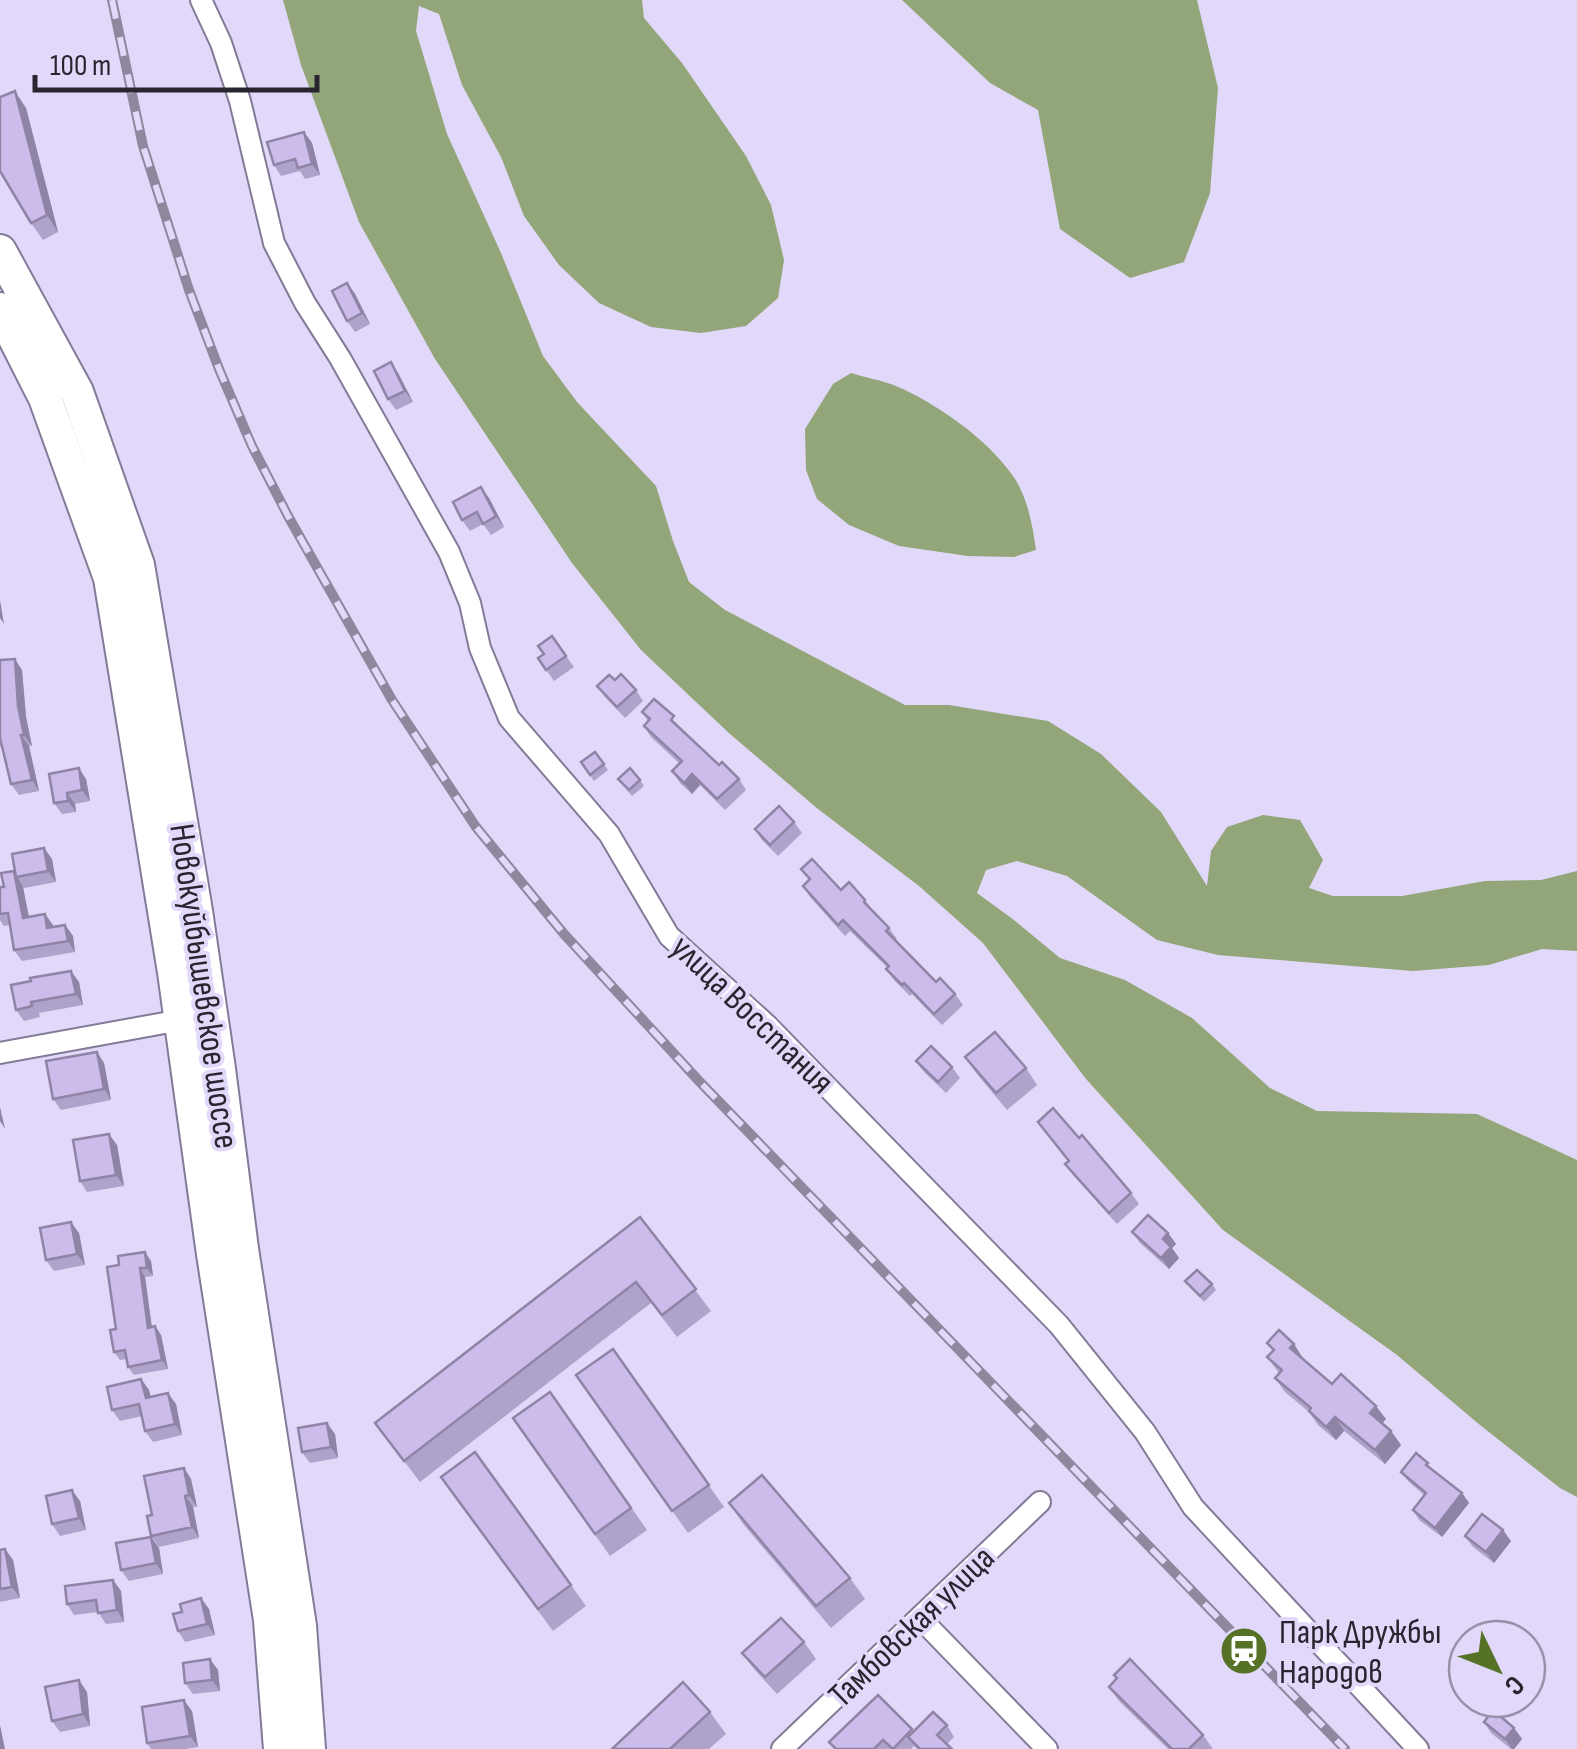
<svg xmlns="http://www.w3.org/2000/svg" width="1577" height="1749" viewBox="0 0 1577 1749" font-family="'Sofia Sans Condensed',sans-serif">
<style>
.water{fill:#92a679}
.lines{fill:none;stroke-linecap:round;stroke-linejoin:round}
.minor-casing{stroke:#837a97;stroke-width:24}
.primary-casing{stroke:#837a97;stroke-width:36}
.minor{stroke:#fff;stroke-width:20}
.primary{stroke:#fff;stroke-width:32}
.rail-casing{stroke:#8e879e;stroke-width:10}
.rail{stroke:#e2d8f9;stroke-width:6;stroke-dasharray:19;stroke-linecap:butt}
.wall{fill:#afa2cb}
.shaded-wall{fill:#8f84a5}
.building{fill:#ccbcec;stroke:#8f84a5;stroke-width:2.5}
.labels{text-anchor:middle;stroke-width:8;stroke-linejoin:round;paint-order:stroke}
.street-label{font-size:35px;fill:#282430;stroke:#e2d8f9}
.poi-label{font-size:35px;fill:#282430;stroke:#e2d8f9;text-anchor:start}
</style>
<rect width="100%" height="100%" fill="#e2d8f9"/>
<g class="water">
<path d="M283,0h359l2,18 38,45 64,93 25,49 13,55 -6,38 -32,28 -45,7 -50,-6 -52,-24 -40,-38 -35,-49 -23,-59 -39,-72 -23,-71 -20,-8 -3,25 31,103 54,119 42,103 34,46 79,84 17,55 16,41 36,28 180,95h44l99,16 53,33 60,58 46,74 4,-35 16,-24 36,-12 37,5 23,40 -14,28 24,8h69l83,-15 56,-1 36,-9v80l-35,-2 -53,16 -76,6 -195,-16 -61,-15 -90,-64 -50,-15 -31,9 -9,23 37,27 46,38 65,22 67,38 78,70 47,23 160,3 100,46v337l-17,-9 -80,-63 -83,-70 -174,-125 -137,-151 -103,-136 -64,-57 -101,-77 -88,-75 -89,-84 -69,-87 -137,-204 -76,-137 -58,-157z"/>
<path d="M902,0h295l21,88 -8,105 -26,69 -54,16 -70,-49 -22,-119 -48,-27z"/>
<path d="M851,373c15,5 31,7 45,13 42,18 91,53 117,90 14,19 20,51 23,74l-22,7 -46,-1 -69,-10 -50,-21 -32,-26 -11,-29 -1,-41 28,-45z"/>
</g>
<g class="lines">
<g class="minor-casing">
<g id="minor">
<path d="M201,0l20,43 19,58 34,142 31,60 35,55 109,194 21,51 10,45 29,70 100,116 60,102 99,90 291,299 86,107 48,75 225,242"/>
<path d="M0,1053l181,-33"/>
<path d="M920,1618l127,131"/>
<path d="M782,1749l258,-247"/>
</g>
</g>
<g class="primary-casing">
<g id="primary">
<path d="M0,251l77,141 61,173 58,346 23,158 23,180 58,377 9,123"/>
<path d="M0,309l45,89 65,180 64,394 39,282 57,366 10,129"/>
</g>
</g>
<use href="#minor" class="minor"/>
<use href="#primary" class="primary"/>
<g class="rail-casing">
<path id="rail" d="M112,0l31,146 46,144 30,79 33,77 36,70 104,184 84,127 88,107 135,147 646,668"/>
</g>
<use href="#rail" class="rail"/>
</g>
<g class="wall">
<path d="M26,108l32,124 -15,8 -12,-17z"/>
<path d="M304,132l8,11 8,32 -15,4 -5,-8 -19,5 -7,-11z"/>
<path d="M347,283l8,11 15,30 -15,8 -8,-11z"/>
<path d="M391,362l7,11 15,29 -17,8 -8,-11z"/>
<path d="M489,498l15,29 -13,8 -8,-11 -13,7 -8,-11z"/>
<path d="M552,636l22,31 -20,14 -16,-23 6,-4z"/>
<path d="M0,660l22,10 4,47 6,29h-3l10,45 -20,4 -8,-11 -7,-34 -4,-5z"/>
<path d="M615,680l21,10 7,11 -18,17 -20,-21 -8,-11z"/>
<path d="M642,712l40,16 -1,1 38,36 20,14 7,11 -21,20 -25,-25 -8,9 -12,-11 -8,-12 8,-7 -29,-27 -7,-11 4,-5z"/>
<path d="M595,752l13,18 -14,11 -13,-19z"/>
<path d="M86,779l4,22 -15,3 1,8 -14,2 -8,-11z"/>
<path d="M618,779l22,1 4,6 -12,10z"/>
<path d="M794,822l8,11 -24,23 -16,-16 -7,-11z"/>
<path d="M44,848l8,11 4,23 -32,6 -1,-1 6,30 24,8v2l12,-2 8,11 2,16 -53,9 -8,-11 -4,-25 -6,1 -4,-6v-33h4l10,-16z"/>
<path d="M801,869l64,31 7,10 17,18 8,11 -2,1 41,42 19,12 8,11 -21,20 -30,-31 -2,2 -16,-16 -8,-11 1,-2 -37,-36 -5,5 -35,-39 -7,-11 6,-6z"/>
<path d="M79,982l4,23 -44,8 1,4 -16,4 -8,-11 -5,-25z"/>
<path d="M97,1052l7,11 7,37 -50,10 -8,-11z"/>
<path d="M965,1057l61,11 11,17 -30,25 -30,-36z"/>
<path d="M916,1061l36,6 8,11 -14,15 -22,-21z"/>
<path d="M1038,1122l41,16 52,55 8,11 -22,20 -44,-49 -8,-11 3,-3z"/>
<path d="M117,1145l7,41 -37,6 -7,-11z"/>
<path d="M640,1217l71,94 -34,26 -26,-34 -231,179 -45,-59z"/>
<path d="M1132,1232l36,1 8,11 -4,4 7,10 -10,11 -29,-26z"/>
<path d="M79,1233l6,32 -31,6 -8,-11z"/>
<path d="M151,1261l2,15 -8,1 7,50 3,-1 6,9 7,34 -34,6 -6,-8 -2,-8 -6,1 -6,-8 2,-23 -9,-62z"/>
<path d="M1185,1281l27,3 4,6 -12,12z"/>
<path d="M1267,1343l36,15 -1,1 30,25 54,35 -4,4 9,8 10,14 -16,19 -41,-33 -8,9 -18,-15 -9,-13 -24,-20 -10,-14 4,-5 -12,-16 6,-6z"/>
<path d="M613,1349l111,158 -36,26 -112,-158z"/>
<path d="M141,1379l8,11 2,7 25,7 6,31 -29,7 -8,-11 -3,-15 -22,5 -8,-11z"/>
<path d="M550,1392l97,138 -37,26 -97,-138z"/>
<path d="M335,1434l3,24 -28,5 -8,-11z"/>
<path d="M475,1452l111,154 -33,25 -112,-154z"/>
<path d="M184,1468l7,11 6,28h-4l6,31 -40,9 -8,-11 1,-21z"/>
<path d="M1434,1471l28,22 7,10 -27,34 -23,-17 -6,-10 11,-15 -16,-14 -7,-9z"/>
<path d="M80,1501l6,29 -26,6 -8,-12z"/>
<path d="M729,1503l121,75 15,21 -34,29 -87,-103z"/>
<path d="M1465,1536l46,5 -17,22 -21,-16z"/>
<path d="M151,1537l8,11 4,26 -34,7 -8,-11z"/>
<path d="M5,1549l8,11 7,38 -20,4v-52z"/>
<path d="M113,1580l8,11 3,31 -18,2 -8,-12 -24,3 -7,-11z"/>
<path d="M209,1609l6,26 -30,7 -7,-11z"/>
<path d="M804,1642l12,17 -39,35 -23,-25 -12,-16z"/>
<path d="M218,1670l2,21 -27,3 -8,-11z"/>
<path d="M1109,1687l94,48 10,14h-45l-49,-48z"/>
<path d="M87,1692l3,34 -30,6 -8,-11z"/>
<path d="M878,1695l36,36 33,-6 7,12 -7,7 5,5h-35l-3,-3 -3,3h-77l-5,-7z"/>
<path d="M192,1711l6,36 -12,2h-35l-4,-6z"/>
<path d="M710,1712l16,22 -17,15h-97z"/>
<path d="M1484,1722l30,6 8,11 -8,10h-3l-20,-16z"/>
</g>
<g class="shaded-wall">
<path d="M15,91l11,17 32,124 -11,-17z"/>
<path d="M304,132l8,11 8,32 -8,-11z"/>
<path d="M347,283l8,11 15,30 -8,-11z"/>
<path d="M391,362l7,11 15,29 -8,-11z"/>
<path d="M481,487l8,11 15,29 -8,-11z"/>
<path d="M0,600l4,24 -4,-6z"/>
<path d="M15,659l7,11 4,47 6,29 -8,-11 -6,-29z"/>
<path d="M21,735l8,11 10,45 -7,-11z"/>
<path d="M79,768l7,11 4,22 -8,-11z"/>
<path d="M692,774l8,11 -8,9 -8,-11z"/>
<path d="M67,793l8,11 1,8 -8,-11z"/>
<path d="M44,848l8,11 4,23 -8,-11z"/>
<path d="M14,871l9,16 8,42 -8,-11z"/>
<path d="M45,914l8,11 2,14 -8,-11z"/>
<path d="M65,925l8,11 2,16 -7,-11z"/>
<path d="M71,971l8,11 4,23 -7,-11z"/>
<path d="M97,1052l7,11 7,37 -7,-11z"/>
<path d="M0,1107l5,22 -5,-8z"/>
<path d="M109,1134l8,11 7,41 -8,-11z"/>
<path d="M71,1222l8,11 6,32 -8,-11z"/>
<path d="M1168,1233l8,11 -4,4 7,10 -10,11 -8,-11 2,-19z"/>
<path d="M145,1252l6,9 2,15 -6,-8z"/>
<path d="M140,1268l5,9 8,59 -5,-8z"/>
<path d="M155,1326l6,9 7,34 -6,-9z"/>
<path d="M1294,1344l9,14 -4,4 -9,-14z"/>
<path d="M141,1379l8,11 4,19 -7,-11z"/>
<path d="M168,1393l8,11 6,31 -7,-11z"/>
<path d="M1376,1406l10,13 -7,8 -9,-14z"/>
<path d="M1335,1417l9,14 -8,9 -10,-13z"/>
<path d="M327,1423l8,11 3,24 -7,-11z"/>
<path d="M1391,1431l10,14 -16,19 -10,-14z"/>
<path d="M184,1468l7,11 6,28 -8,-12z"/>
<path d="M72,1490l8,11 6,29 -7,-12z"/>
<path d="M1462,1493l7,10 -27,34 -7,-9z"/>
<path d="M185,1496l8,11 6,31 -7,-11z"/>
<path d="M1503,1530l8,11 -17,22 -8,-11z"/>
<path d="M151,1537l8,11 4,26 -7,-11z"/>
<path d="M5,1549l8,11 7,38 -8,-11z"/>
<path d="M113,1580l8,11 3,31 -7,-12z"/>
<path d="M201,1598l8,11 6,26 -8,-11z"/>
<path d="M210,1659l8,11 2,21 -8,-11z"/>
<path d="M79,1680l8,12 3,34 -7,-12z"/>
<path d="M184,1700l8,11 6,36 -8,-11z"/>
<path d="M0,1725l5,24h-5z"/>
<path d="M1514,1728l8,11 -8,10h-2l-7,-10z"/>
</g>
<g class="building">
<path d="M15,91l32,124 -16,8 -31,-52v-74z"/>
<path d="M304,132l8,32 -14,4 -3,-9 -21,6 -7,-23z"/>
<path d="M347,283l15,30 -15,8 -15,-30z"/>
<path d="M391,362l14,29 -17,8 -14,-28z"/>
<path d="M481,487l15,29 -13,8 -6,-12 -15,8 -9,-18z"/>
<path d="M552,636l14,20 -20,14 -8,-12 6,-4 -6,-8z"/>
<path d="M15,659l3,47 6,29h-3l11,45 -21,4 -11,-46v-78z"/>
<path d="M621,674l15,16 -19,17 -20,-21 12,-11 6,5z"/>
<path d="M654,699l20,17 -3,4 48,45 3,-3 17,17 -22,20 -25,-25 -8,9 -12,-12 10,-10 -38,-35 6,-7 -8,-7z"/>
<path d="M595,752l9,12 -14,11 -9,-13z"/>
<path d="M79,768l3,22 -15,3 1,8 -14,2 -5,-29z"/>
<path d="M630,768l10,12 -11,10 -11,-11z"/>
<path d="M779,806l15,16 -24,23 -15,-16z"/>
<path d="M44,848l4,23 -32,6 -4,-23z"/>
<path d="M812,859l29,31 8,-8 16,18 -1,2 25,26 -3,3 50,51 4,-4 15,16 -21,20 -30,-31 -2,2 -16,-16 3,-3 -46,-46 -5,5 -35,-39 7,-7 -9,-10z"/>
<path d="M14,871l9,47 22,-4 2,14 18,-3 3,16 -54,9 -6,-37 -8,1v-27h4l-3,-14z"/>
<path d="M71,971l5,23 -45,8 1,4 -16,4 -5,-25 20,-4 -1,-3z"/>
<path d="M995,1032l31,36 -30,25 -31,-36z"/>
<path d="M931,1046l21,21 -14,15 -22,-21z"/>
<path d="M97,1052l7,37 -51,10 -7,-38z"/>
<path d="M1053,1108l26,30 3,-3 49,58 -22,20 -44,-49 4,-3 -31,-39z"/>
<path d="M109,1134l7,41 -36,6 -7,-41z"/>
<path d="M1148,1215l20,18 -5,6 8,8 -10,11 -29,-26z"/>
<path d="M640,1217l56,72 -34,26 -26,-33 -232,179 -29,-38z"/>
<path d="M71,1222l6,32 -31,6 -6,-32z"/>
<path d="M145,1252l2,16h-7l8,60 7,-2 7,34 -34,7 -3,-17 -11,2 -4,-22 6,-1 -9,-62 12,-2 -1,-9z"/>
<path d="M1197,1270l15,14 -12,12 -15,-15z"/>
<path d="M1279,1330l15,14 -4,4 42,36 9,-10 35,32 -6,7 21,18 -16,19 -40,-33 -9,10 -17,-16 2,-3 -36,-30 7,-8 -15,-13 7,-7 -7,-7z"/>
<path d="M613,1349l96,136 -37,26 -96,-136z"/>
<path d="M141,1379l5,19 22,-5 7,31 -30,7 -6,-27 -27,6 -5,-23z"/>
<path d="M550,1392l81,116 -36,26 -82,-116z"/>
<path d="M327,1423l4,24 -29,5 -4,-24z"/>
<path d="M475,1452l96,133 -33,24 -97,-132z"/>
<path d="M1416,1453l12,10 -2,2 36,28 -27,35 -22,-18 13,-17 -25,-21z"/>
<path d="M184,1468l5,27 -4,1 7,31 -41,9 -4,-20 5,-1 -8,-39z"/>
<path d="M762,1475l88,103 -34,28 -87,-103z"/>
<path d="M72,1490l7,28 -27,6 -6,-28z"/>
<path d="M1482,1514l21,16 -17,22 -21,-16z"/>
<path d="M151,1537l5,26 -35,7 -5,-27z"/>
<path d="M5,1549l7,38 -12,2v-39z"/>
<path d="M113,1580l4,30 -19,3 -2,-13 -29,4 -2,-18z"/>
<path d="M201,1598l6,26 -29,7 -5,-17 9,-2 -2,-8z"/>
<path d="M781,1618l23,24 -39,35 -23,-24z"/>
<path d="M210,1659l2,21 -27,3 -2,-20z"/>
<path d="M1130,1659l73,76 -14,14h-17l-63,-62 8,-9 -3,-3z"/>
<path d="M79,1680l4,34 -31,7 -7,-34z"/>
<path d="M683,1682l27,30 -40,37h-58z"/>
<path d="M878,1695l34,34 -19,20 -10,-9 -9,9h-38l-7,-7z"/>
<path d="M184,1700l6,36 -43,7 -5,-36z"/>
<path d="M1493,1710l21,18 -9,11 -21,-17z"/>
<path d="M933,1712l14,13 -10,10 15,14h-32l-12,-12z"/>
</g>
<defs>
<g id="station-disc" transform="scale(2.5)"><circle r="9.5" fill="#557226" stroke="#e2d8f9"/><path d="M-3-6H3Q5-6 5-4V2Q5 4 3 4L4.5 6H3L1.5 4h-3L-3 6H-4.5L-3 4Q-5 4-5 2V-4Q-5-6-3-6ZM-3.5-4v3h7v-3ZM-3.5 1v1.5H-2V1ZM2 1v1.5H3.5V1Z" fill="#fff"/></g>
</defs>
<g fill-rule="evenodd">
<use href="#station-disc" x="1244" y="1651"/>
</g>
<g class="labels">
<g class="street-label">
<text transform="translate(205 986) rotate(82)" y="12">Новокуйбышевское шоссе</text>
<text transform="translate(753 1014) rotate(44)" y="12">улица Восстания</text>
<text transform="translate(911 1626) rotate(-44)" y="12">Тамбовская улица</text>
</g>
<g class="poi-label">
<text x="1279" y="1643">Парк Дружбы<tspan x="1279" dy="40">Народов</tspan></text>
</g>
</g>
<g transform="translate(1497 1669) rotate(133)"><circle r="48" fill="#e2d8f9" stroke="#9890a9" stroke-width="2.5"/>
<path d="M0-8L18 38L0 25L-18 38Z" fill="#557226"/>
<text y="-15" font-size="28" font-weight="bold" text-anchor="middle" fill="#282430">С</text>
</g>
<path d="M35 75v15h282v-15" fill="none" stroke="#282430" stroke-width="5"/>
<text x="50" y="75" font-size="30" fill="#282430" stroke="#e2d8f9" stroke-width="8" paint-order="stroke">100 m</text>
</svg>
